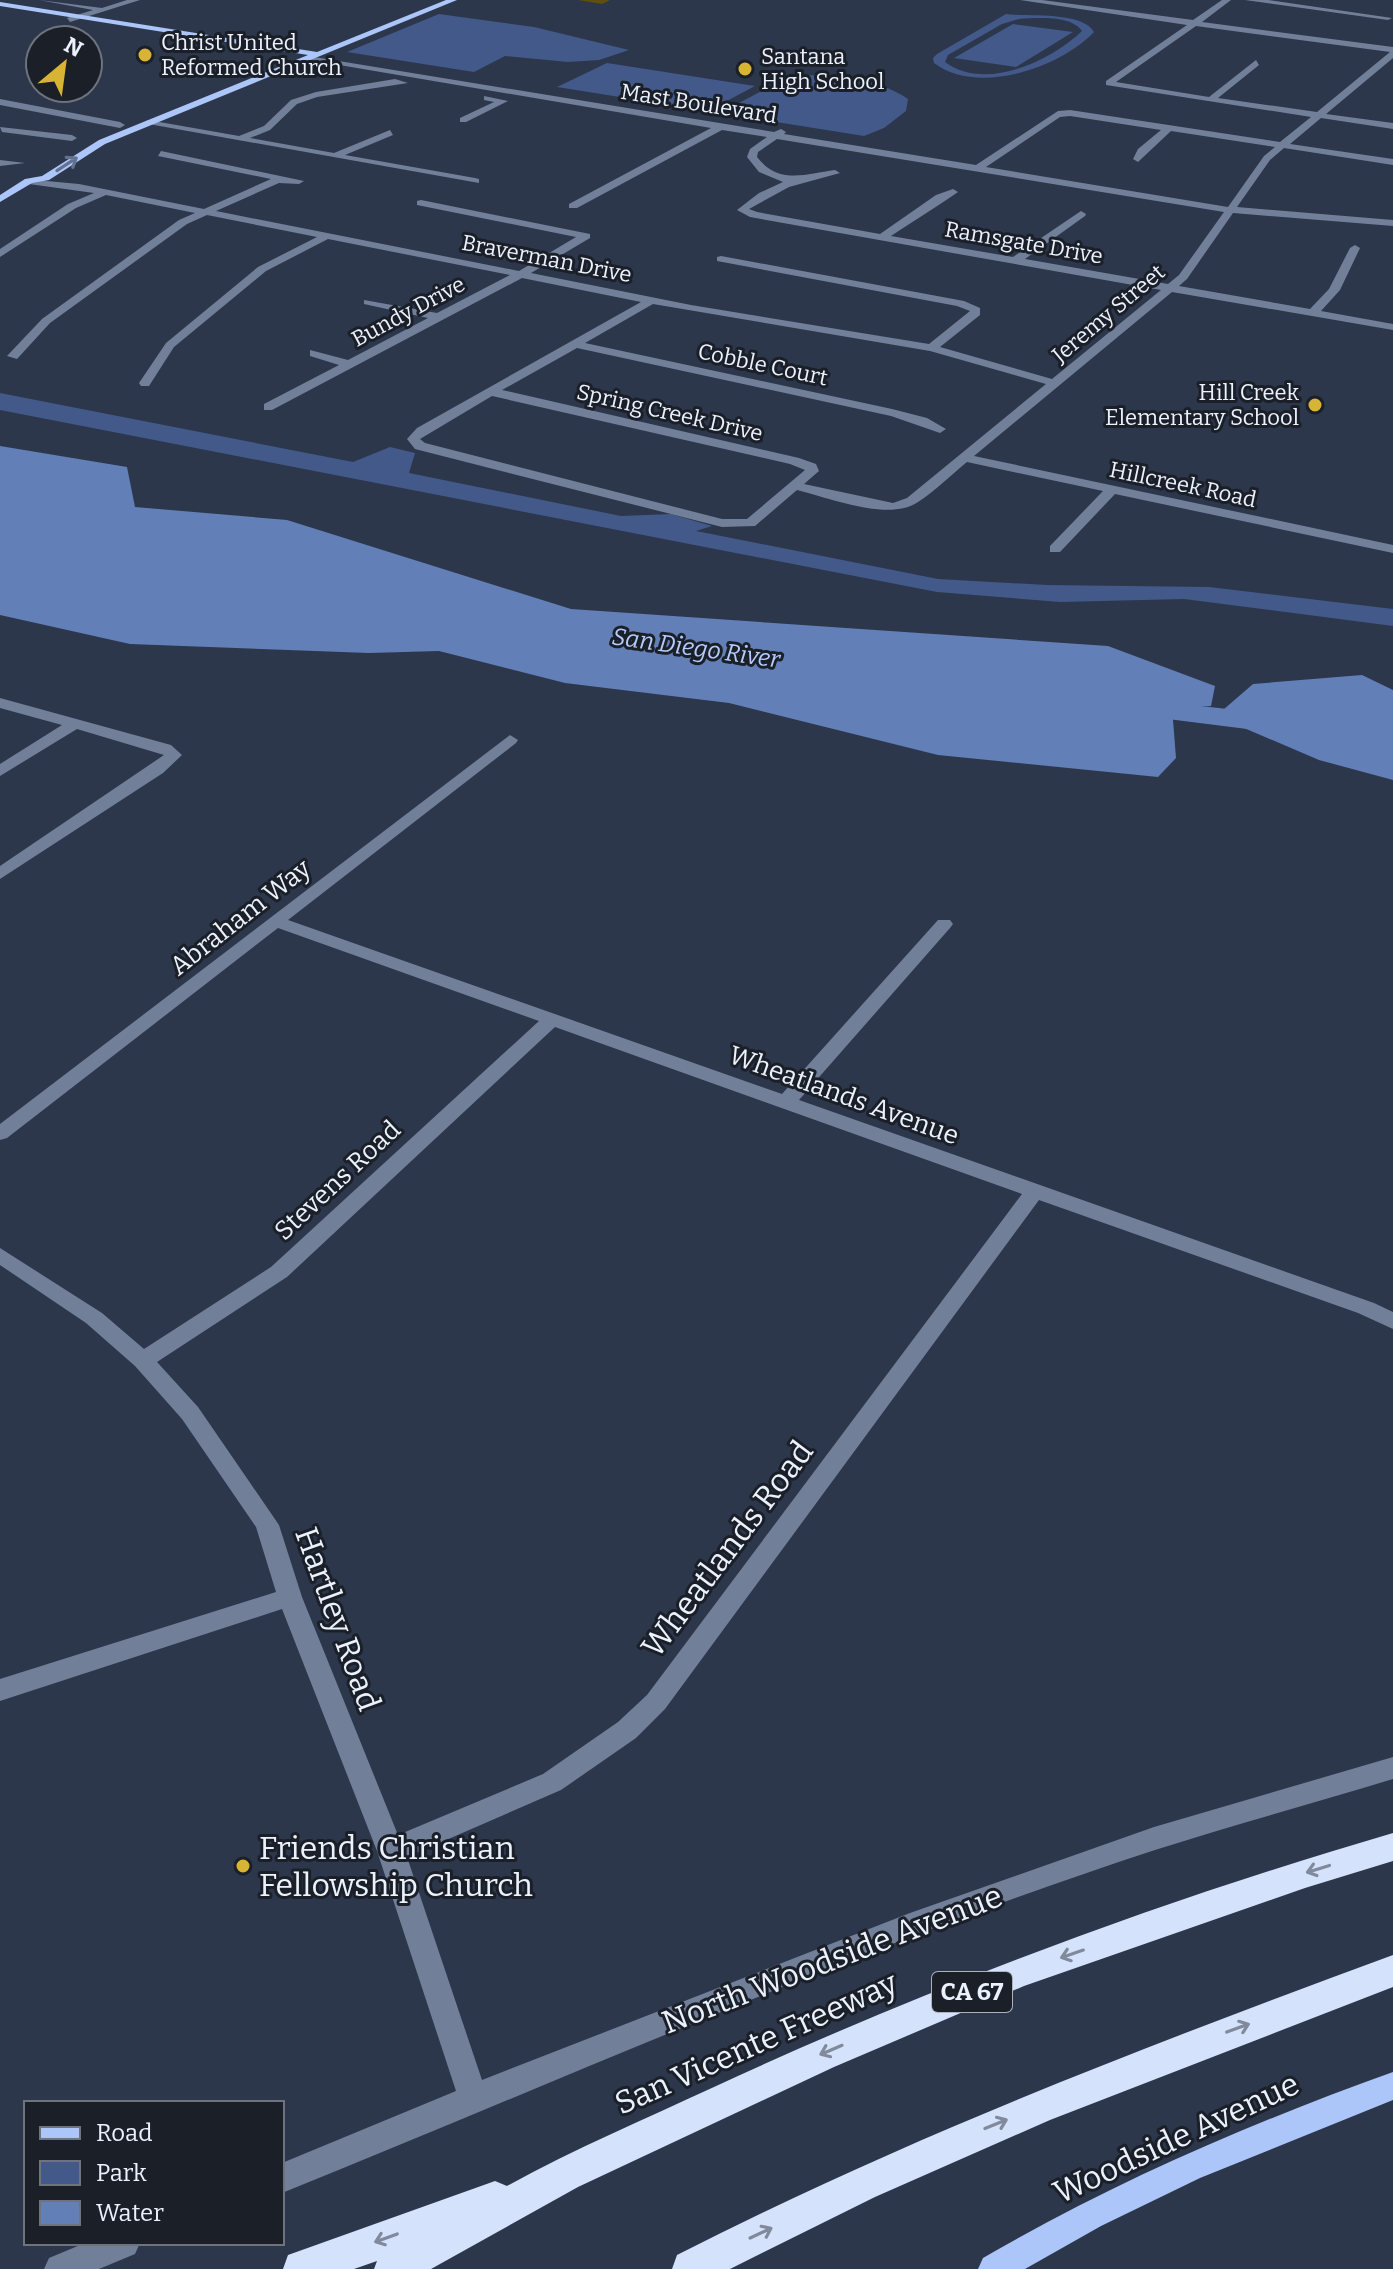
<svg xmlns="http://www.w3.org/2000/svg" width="1393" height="2269" viewBox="0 0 1393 2269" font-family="Bitter,serif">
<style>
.green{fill:#425989;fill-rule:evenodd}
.water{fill:#637fb7}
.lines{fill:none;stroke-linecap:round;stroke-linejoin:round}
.river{fill:#637fb7;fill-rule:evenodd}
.minor{fill:#727f98;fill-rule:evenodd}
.major{fill:#acc6f9;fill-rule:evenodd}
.highway{fill:#d5e2fb;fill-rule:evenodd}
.wall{fill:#604f0f}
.oneway{stroke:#637290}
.oneway2{stroke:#818a9c}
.poi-dot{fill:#d7b434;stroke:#1a1f28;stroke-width:3}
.labels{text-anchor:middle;stroke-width:6;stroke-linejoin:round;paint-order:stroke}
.far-poi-label{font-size:22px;fill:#ecf2fd;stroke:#1a1f28;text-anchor:start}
.far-street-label{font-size:22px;fill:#ecf2fd;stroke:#1a1f28}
.far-water-label{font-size:24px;font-style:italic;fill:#b3ccfc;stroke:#1a1f28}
.shield{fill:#1a1f28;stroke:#adb3bd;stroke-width:2}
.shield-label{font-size:24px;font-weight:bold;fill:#ecf2fd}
.street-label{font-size:26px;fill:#ecf2fd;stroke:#1a1f28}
.near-street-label{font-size:32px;fill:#ecf2fd;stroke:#1a1f28}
.near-poi-label{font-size:32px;fill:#ecf2fd;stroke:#1a1f28;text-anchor:start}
</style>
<rect width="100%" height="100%" fill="#2c374c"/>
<g class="green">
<path d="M439,14l95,13 95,23 -30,10 -31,2 -63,-6 -31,16 -127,-20z"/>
<path d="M1006,14c22,3 76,-3 88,18 -34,36 -117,64 -160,31l-1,-5 4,-4zM1019,19c18,-1 52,-4 63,12 -31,30 -97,61 -137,31l3,-7 54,-31z"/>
<path d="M1013,24l60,8 -57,35 -62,-9z"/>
<path d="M607,63l148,23 -47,25 -151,-24z"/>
<path d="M792,75c38,0 84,2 116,24l-2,12 -22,17 -20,8 -144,-23z"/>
<path d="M0,393l353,69 37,-15 25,6 -6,20 212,43 50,-2 41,12 -16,5 242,48 109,6 162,2 184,22v17l-209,-27 -124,3 -123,-10 -937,-182z"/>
</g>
<g class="water">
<path d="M0,446l127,21 8,40 152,13 284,89 537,37 107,40 -4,20 -39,1 4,51 -18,19 -220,-22 -209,-52 -164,-20 -126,-32 -70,2 -239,-9 -130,-29z"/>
<path d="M1362,675l31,15v90l-74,-20 -103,-44 37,-32z"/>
</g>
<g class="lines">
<path class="river" d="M1122,697l149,17 11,3 4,6 -4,6 -11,3 -159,-20 -5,-6 5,-6z"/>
<g class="minor">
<path d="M39,0l63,8 25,-8h13l-70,22 -3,-4 26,-8z"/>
<path d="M1020,0h22l151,20 29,-20h9l-29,22 191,25v11l-67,56 67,9v6l-72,-11 -31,26 103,15v6l-109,-17 -14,12 -33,47 156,13v6l-160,-13 -46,66 -8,7 131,23 19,-20 21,-41 5,-3 5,3 -20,42 -19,21 72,13v6l-221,-38 -198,164 419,89v8l-278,-59 -55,58h-10v-6l53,-55 -136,-29c-16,13 -32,29 -49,40 -29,20 -88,-4 -121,-12l-42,36 -33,1 -307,-78 -8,-10 10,-11 224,-126 -119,-24 -250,132h-8v-6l75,-39 -29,-9v-6l38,10 80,-42 -64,-14v-4l73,13 73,-38 -182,-36 -62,32 -92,76 -25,39h-8l-2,-3 27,-40 92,-76 59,-30 -110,-22 -20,9 -137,99 -33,36 -10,-3 35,-37 137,-99 16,-7 -89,-18 -30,13 -76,49v-8l68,-45 26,-11 -65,-9 -5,-3 1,-2 54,5 125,25 67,-30 -113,-23 3,-5 143,30 -5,3 -20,-1 -63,28 303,60 57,-34 -159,-32v-4l4,-1 169,34v4l-59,35 160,32 238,39 41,-33 -13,-5 -240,-45v-4l4,-1 243,45 16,7v7l-40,32 112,32 109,-89 -411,-73 -13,-7 22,-17 24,-11 -24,-10 -12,-15 3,-8 17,-12 -45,-7 -145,78h-8v-4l142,-76 -407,-69 4,-3 466,76 7,-3 5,3 -2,2 192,31 82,-54 12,-1 210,32 31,-25 -205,-32v-4l81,-56zM1196,26l194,26 -73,60 -99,-14 41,-33 -3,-5 -47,37 -93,-15zM1070,116l91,14 -23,19 -5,10 5,3 33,-31 104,16 -11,9 -36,51 -242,-40 74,-50zM777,139l447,73 -45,63 -11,9 -143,-25 60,-43 1,-2 -5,-3 -68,46 -122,-21c22,-15 46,-29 67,-44l-5,-3 -17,6 -56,39 -123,-22 -8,-3 40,-22 51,-14 -5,-3c-30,4 -56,15 -78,-13l1,-5zM653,304l277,47 116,33 -139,114 -14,5 -89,-19 15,-13 -3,-7 -17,-6 -297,-68 75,-42 314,68 49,17 6,-4 -19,-11 -35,-9 -307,-66zM492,396l298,68 15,6 -58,49h-25l-297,-76 -5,-4z"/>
<path d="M1245,0h23l124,18 -4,2z"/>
<path d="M395,79l13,4 -91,14 -20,7 -27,26 -20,8 84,15 56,-23 3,5 -48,20 130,23 4,1v4l-336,-60 5,-3 91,16 25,-10 27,-26 25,-8z"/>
<path d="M484,96l24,5 -42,21h-6v-4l34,-16 -10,-2z"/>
<path d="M0,99l120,23 5,3 -5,3 -120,-23z"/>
<path d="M0,127l72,8 5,3 -5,3 -70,-9z"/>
<path d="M0,160l25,3 -25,3z"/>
<path d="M0,698l171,47 11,10 -19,18 -163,106v-13l164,-111 -87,-26 -77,47v-12l62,-39 -62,-17z"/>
<path d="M510,735l8,5 -2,3 -228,177 494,174 156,-174h12l3,4 -3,4 -151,172 575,203 19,9v17l-35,-16 -319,-113 -374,509 -29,29 -75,52 -154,67 75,223 428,-167 244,-86 239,-70v22c-79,24 -159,46 -238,71 -297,97 -583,226 -873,343v-30l174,-72 -79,-240 -95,-242 -282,92v-22l276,-87 -20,-65 -74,-108 -47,-53 -49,-43 -86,-58v-17l102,65 42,36 127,-82 268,-246 -261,-93 -271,210 -7,2v-16zM555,1027l467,167 -375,501 -29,27 -75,52 -145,61 -96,-238 -23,-72 -81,-118 -41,-45 130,-85z"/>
<path d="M85,2243h55l-5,11 -36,15h-55l5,-11z"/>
</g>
<g class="major">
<path d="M446,0h11l-352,144 -56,36 -17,3 -32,19v-7l25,-16 17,-3 57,-36 209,-85 -308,-49v-4l317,50z"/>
<path d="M1393,2072v28l-193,78 -99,48 -76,43h-47l5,-11c131,-76 268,-135 410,-186z"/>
</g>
<g class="highway">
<path d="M1393,1833v28l-88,27 -281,98 -190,81 -256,120 -147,82h-57l3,-8 -23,8h-71l5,-14 14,-5 193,-69 12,5c67,-37 138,-67 207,-99 220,-102 447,-186 679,-254z"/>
<path d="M1393,1955v32l-343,133 -175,77 -145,72h-58l5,-14c231,-118 472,-210 716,-300z"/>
</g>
</g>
<path class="wall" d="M578,0h32l-8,4z"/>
<defs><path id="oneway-shaft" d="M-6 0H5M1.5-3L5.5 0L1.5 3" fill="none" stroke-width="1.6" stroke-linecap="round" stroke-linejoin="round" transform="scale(2)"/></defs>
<use class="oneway" href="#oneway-shaft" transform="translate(67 164) rotate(-33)"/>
<g class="oneway2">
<use href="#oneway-shaft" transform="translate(1318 1869) rotate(163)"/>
<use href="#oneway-shaft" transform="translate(1072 1954) rotate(161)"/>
<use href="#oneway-shaft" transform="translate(1238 2028) rotate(-20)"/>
<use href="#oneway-shaft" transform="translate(831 2050) rotate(157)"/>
<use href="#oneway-shaft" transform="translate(996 2124) rotate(-22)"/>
<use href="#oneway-shaft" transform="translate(761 2233) rotate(-25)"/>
<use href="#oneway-shaft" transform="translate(386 2238) rotate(160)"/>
</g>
<g class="poi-dot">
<circle cx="145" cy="55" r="8"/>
<circle cx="745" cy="69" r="8"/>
<circle cx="1315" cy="405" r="8"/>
<circle cx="243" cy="1866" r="8"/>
</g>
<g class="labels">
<g class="far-poi-label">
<text x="161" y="50">Christ United<tspan x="161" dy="25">Reformed Church</tspan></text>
<text x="761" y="64">Santana<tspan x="761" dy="25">High School</tspan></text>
<text x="1299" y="400" text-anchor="end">Hill Creek<tspan x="1299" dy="25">Elementary School</tspan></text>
</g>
<g class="far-street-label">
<text transform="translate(699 103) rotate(9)" y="8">Mast Boulevard</text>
<text transform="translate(1024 242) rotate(10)" y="8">Ramsgate Drive</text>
<text transform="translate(547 258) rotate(11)" y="8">Braverman Drive</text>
<text transform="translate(408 311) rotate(-28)" y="8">Bundy Drive</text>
<text transform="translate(1108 313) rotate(-40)" y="8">Jeremy Street</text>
<text transform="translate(763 364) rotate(12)" y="8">Cobble Court</text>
<text transform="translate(670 412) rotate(13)" y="8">Spring Creek Drive</text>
<text transform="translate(1183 484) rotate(12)" y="8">Hillcreek Road</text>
</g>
<g class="far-water-label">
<text transform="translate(696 648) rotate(8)" y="8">San Diego River</text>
</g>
<rect class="shield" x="932" y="1972" width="80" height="40" rx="6"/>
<g class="shield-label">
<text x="972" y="2000">CA 67</text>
</g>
<g class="street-label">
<text transform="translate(240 917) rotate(-38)" y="9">Abraham Way</text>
<text transform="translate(844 1095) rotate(20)" y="9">Wheatlands Avenue</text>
<text transform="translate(337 1180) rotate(-43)" y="9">Stevens Road</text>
</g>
<g class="near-street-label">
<text transform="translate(727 1549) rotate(-53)" y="11">Wheatlands Road</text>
<text transform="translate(338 1619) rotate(70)" y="11">Hartley Road</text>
<text transform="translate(832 1959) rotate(-21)" y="11">North Woodside Avenue</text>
<text transform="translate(756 2043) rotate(-24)" y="11">San Vicente Freeway</text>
<text transform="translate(1176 2138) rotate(-25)" y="11">Woodside Avenue</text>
</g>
<g class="near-poi-label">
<text x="259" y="1859">Friends Christian<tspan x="259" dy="37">Fellowship Church</tspan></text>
</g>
</g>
<rect x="24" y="2101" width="260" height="144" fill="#1a1f28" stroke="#6e737d" stroke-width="2"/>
<rect x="40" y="2127" width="40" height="12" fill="#acc6f9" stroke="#6e737d" stroke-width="2"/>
<text x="96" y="2141" font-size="24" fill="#ecf2fd">Road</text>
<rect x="40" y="2161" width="40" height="24" fill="#425989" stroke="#6e737d" stroke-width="2"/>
<text x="96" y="2181" font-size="24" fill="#ecf2fd">Park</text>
<rect x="40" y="2201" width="40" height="24" fill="#637fb7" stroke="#6e737d" stroke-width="2"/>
<text x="96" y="2221" font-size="24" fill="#ecf2fd">Water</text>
<g transform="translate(64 64) rotate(29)"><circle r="38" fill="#1a1f28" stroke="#6e737d" stroke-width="2"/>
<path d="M0-6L14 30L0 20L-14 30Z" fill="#d7b434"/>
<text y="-12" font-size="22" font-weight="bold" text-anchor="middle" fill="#ecf2fd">N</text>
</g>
</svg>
